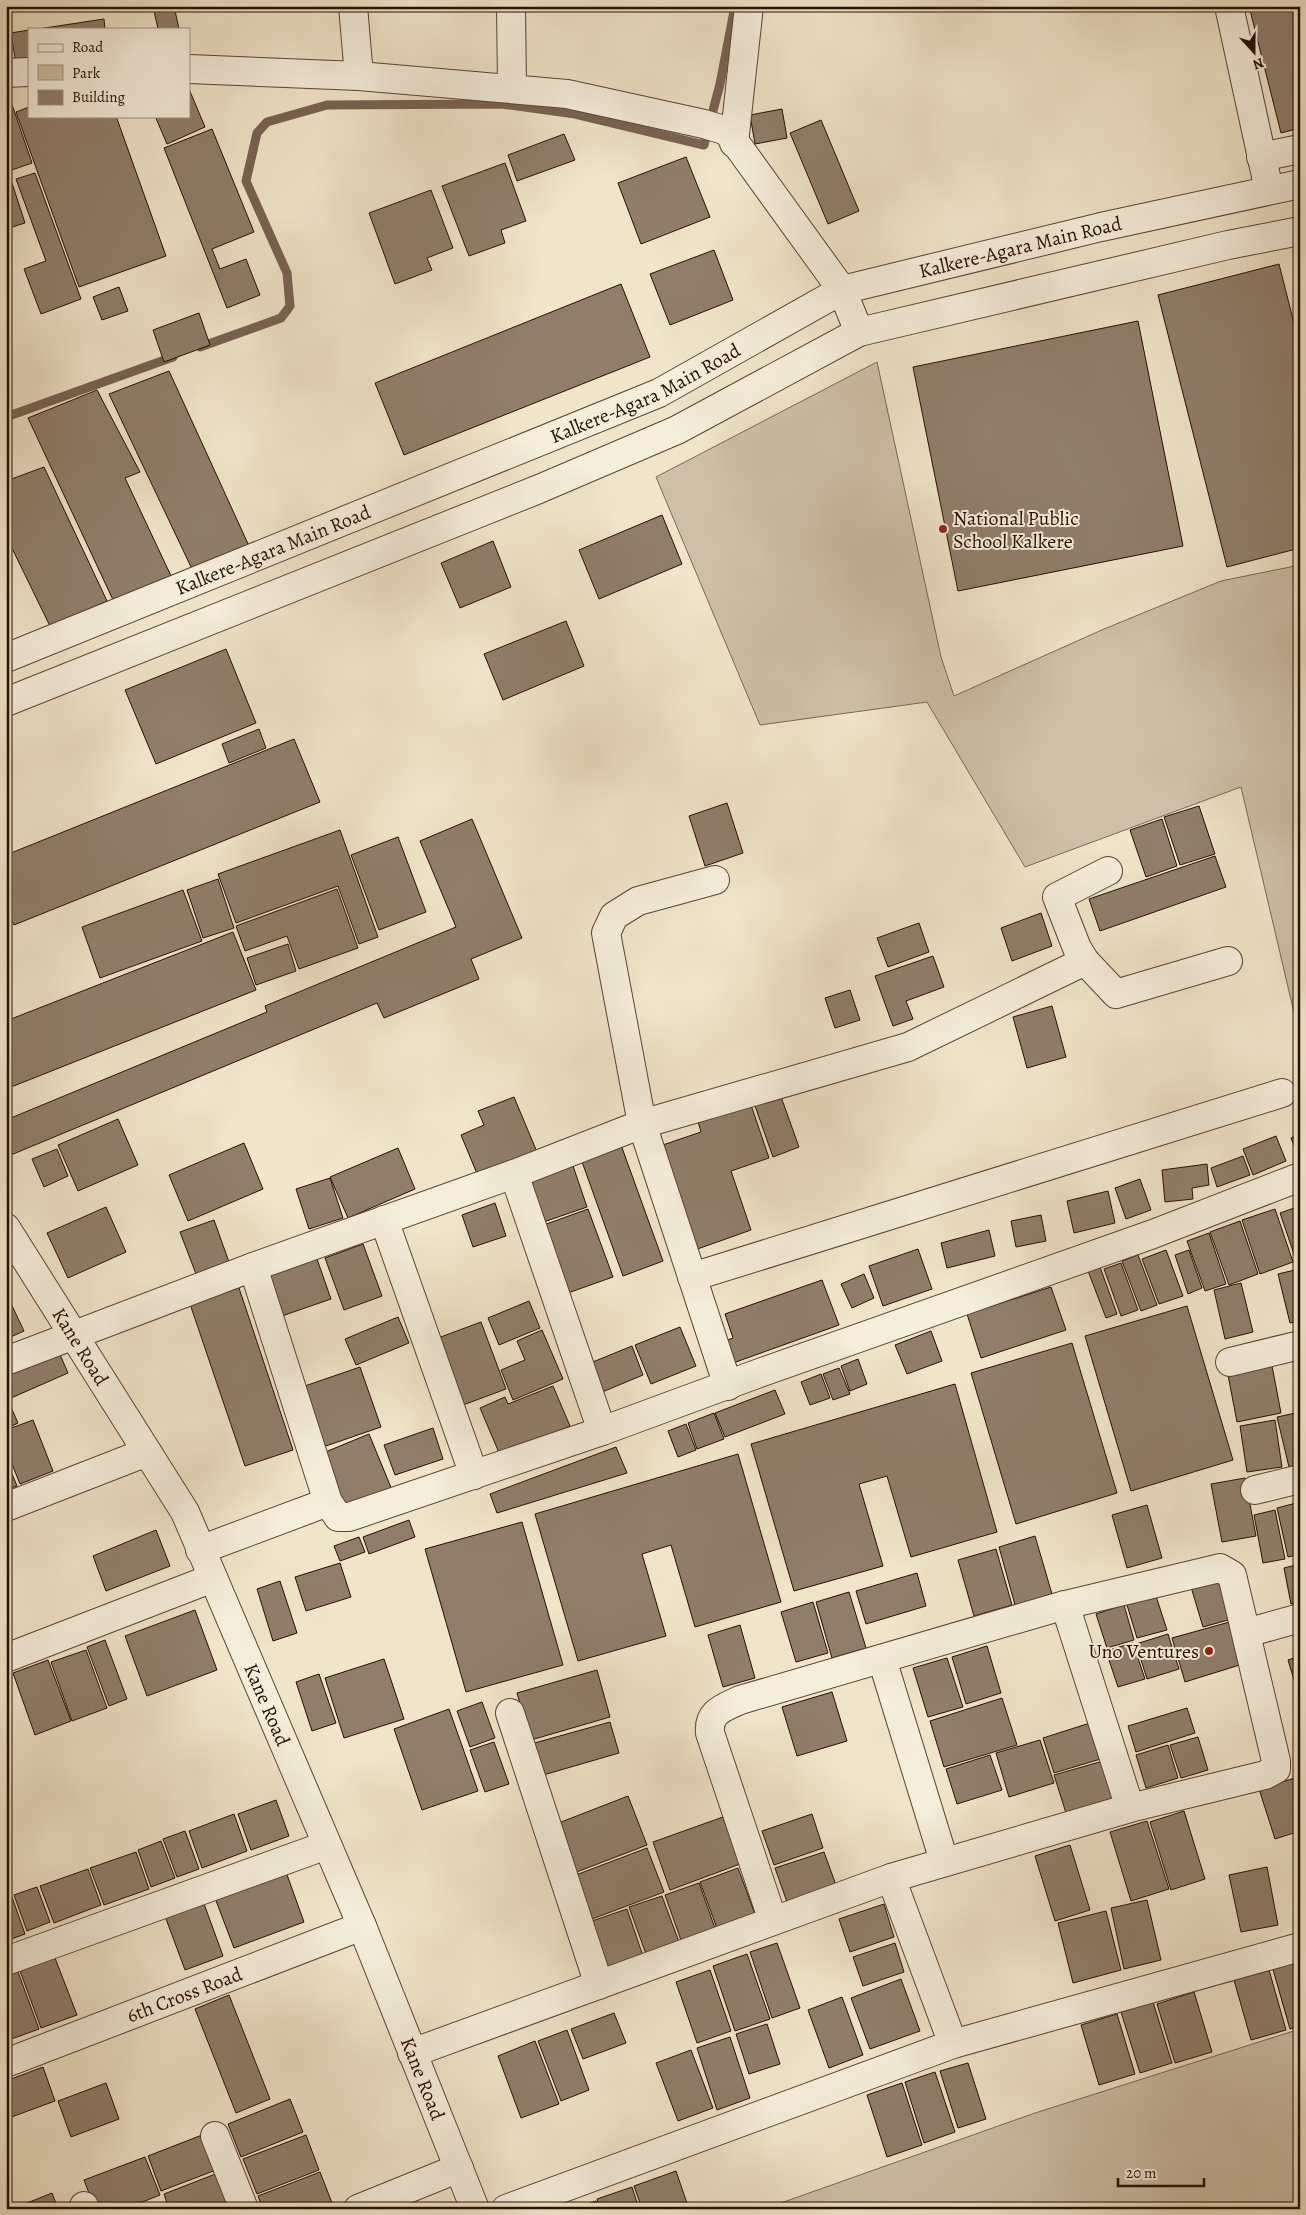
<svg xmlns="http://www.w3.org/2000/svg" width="1306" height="2215" viewBox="0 0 1306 2215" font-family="Alegreya,serif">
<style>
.green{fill:#cec0a7;stroke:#7a6755}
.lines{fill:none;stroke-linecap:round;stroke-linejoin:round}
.stream{stroke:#776352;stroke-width:9}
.building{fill:#907e6a;stroke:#270e03}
.minor-casing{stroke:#594434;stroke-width:30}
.minor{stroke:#f5eedc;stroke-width:28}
.poi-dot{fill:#8f2418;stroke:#f5eedc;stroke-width:2}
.labels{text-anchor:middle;stroke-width:4;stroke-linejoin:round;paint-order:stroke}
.street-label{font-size:20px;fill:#270e03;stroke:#f5eedc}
.poi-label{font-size:20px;fill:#270e03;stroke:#f5eedc;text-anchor:start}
</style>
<rect width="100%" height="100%" fill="#f0e5c9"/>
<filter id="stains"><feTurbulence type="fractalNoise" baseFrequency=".004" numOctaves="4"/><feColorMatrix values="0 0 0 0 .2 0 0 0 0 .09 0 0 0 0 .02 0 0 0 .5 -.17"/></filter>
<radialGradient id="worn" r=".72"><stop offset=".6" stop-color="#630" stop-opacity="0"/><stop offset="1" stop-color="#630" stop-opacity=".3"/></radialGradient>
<g class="green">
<path d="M877,362l64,295 13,39 150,-67 117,-48 79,-16v473l-59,-251 -216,80 -98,-165 -167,23 -104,-248z"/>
<path d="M1300,2029v180h-521l-1,-5 257,-91z"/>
</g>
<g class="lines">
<g class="stream">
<path d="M200,347l81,-29 9,-12 -3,-33 -41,-92 11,-48 10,-11 60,-17 175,-1 73,10 129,31 16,-61 15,-78"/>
<path d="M6,417l167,-60"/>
</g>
</g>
<g class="building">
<path d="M153,6h21l5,23h-21z"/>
<path d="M1249,6h51v122l-19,5z"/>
<path d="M104,19l1,10h-67z"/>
<path d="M29,30v33l-13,2 -5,-32z"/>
<path d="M6,87l26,76 -26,9z"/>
<path d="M189,89l16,38 -38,17 -12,-28h34z"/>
<path d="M29,107v9h87l50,140 -87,31 -63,-175z"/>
<path d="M782,109l5,29 -32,6 -5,-29z"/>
<path d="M821,120l38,91 -31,13 -38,-91z"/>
<path d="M212,129l42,103 -42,17 8,20 26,-10 14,36 -33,13 -63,-160z"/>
<path d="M564,134l11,26 -58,21 -9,-26z"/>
<path d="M686,157l24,60 -69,27 -23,-61z"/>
<path d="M505,163l21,58 -25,9 4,13 -36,13 -27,-70z"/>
<path d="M35,173l46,126 -40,15 -17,-45 22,-8 -30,-82z"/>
<path d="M11,180l14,43 -19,6v-48z"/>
<path d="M431,190l22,58 -26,10 5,12 -37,14 -26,-71z"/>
<path d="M714,250l19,50 -63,25 -20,-51z"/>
<path d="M1279,264l21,83v201l-73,19 -69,-272z"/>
<path d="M621,284l29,73 -246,98 -29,-72z"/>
<path d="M119,287l9,24 -26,9 -9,-23z"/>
<path d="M199,313l11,32 -46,17 -11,-32z"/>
<path d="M1138,321l45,225 -225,45 -45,-224z"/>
<path d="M169,371l80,175 -57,23 -83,-175z"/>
<path d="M97,390l43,82 -15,6 47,100 -58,24 -86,-184z"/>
<path d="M44,467l63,134 -57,25 -44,-90v-55z"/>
<path d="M662,515l20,49 -83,35 -20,-49z"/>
<path d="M493,541l18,46 -51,21 -19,-45z"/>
<path d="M566,621l18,45 -81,34 -19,-46z"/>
<path d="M226,649l30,74 -100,41 -31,-74z"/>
<path d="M259,729l7,19 -37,15 -7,-19z"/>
<path d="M294,739l26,63 -306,123 -8,-19v-51z"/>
<path d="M727,803l16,50 -38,13 -16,-50z"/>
<path d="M1199,806l16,48 -35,11 -16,-48z"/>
<path d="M472,819l50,119 -51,21 8,20 -95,39 -7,-15 -371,154v-37l261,-108 -2,-6 191,-79 -36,-86z"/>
<path d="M1162,819l15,47 -31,11 -16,-47z"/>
<path d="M340,830l38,107 -19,7 -21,-58 -102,37 -18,-49z"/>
<path d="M398,837l28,75 -47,18 -28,-75z"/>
<path d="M1215,856l11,31 -126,44 -11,-32z"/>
<path d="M218,879l16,49 -31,10 -16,-48z"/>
<path d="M337,889l21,59 -59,21 -12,-33 -42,15 -9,-25z"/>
<path d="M183,890l19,51 -102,37 -18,-51z"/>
<path d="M1041,913l11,33 -40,15 -11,-33z"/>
<path d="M919,923l10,29 -41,15 -11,-29z"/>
<path d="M233,932l23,58 -250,99v-68z"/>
<path d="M288,944l8,27 -40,14 -9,-27z"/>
<path d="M933,956l11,31 -38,14 7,18 -20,7 -18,-50z"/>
<path d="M850,990l10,30 -25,8 -10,-30z"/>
<path d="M1052,1006l14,51 -39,11 -14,-51z"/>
<path d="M780,1094l19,53 -26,10 -19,-54z"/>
<path d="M514,1097l23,55 -59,24 -17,-41 23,-10 -6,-14z"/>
<path d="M749,1099l20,59 -38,13 20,59 -62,22 -35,-104 47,-16 -4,-14z"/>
<path d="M118,1119l20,46 -60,26 -20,-46z"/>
<path d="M1300,1134v20l-2,1 -7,-17z"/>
<path d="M1276,1136l10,25 -33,14 -10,-26z"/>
<path d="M244,1143l19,46 -75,32 -19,-46z"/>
<path d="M621,1145l42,116 -40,15 -42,-117z"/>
<path d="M398,1148l17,41 -67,29 -18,-41z"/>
<path d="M57,1149l11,27 -24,11 -12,-28z"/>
<path d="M1243,1156l7,19 -33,12 -6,-19z"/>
<path d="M572,1163l15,44 -49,17 -16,-43z"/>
<path d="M1207,1164l2,21 -17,3 1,11 -28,3 -3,-32z"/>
<path d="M330,1178l13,40 -34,11 -13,-40z"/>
<path d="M1140,1179l11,31 -25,9 -11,-31z"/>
<path d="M1108,1191l7,32 -41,10 -7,-32z"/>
<path d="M495,1203l11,33 -33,11 -11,-32z"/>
<path d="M1300,1206v60h-2l-18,-53z"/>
<path d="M106,1207l20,45 -58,26 -21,-45z"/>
<path d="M588,1209l25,68 -48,17 -24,-68z"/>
<path d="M1275,1209l18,53 -33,12 -18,-54z"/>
<path d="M1041,1215l5,26 -30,6 -5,-26z"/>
<path d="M214,1220l15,42 -33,12 -16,-42z"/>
<path d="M1240,1221l18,53 -29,11 -19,-53z"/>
<path d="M989,1230l6,26 -48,12 -6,-25z"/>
<path d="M1209,1233l17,51 -21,7 -18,-50z"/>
<path d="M363,1244l19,52 -38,14 -19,-52z"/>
<path d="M918,1249l14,40 -49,17 -14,-40z"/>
<path d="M1166,1250l17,46 -24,8 -17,-45z"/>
<path d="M1189,1250l13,38 -14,6 -13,-39z"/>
<path d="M1138,1255l19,50 -16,6 -19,-50z"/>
<path d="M317,1259l14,40 -52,18 -14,-40z"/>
<path d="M1121,1263l17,47 -17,6 -17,-47z"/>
<path d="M1100,1267l17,47 -11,4 -18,-47z"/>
<path d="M1299,1269l1,52 -10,2 -12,-49z"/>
<path d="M864,1274l10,24 -22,10 -11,-24z"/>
<path d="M822,1280l17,45 -106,38 -8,-22 8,-3 -8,-24z"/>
<path d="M1241,1283l12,49 -28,7 -11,-49z"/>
<path d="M1051,1287l15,43 -85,28 -14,-44z"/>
<path d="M239,1288l54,162 -48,16 -55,-162z"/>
<path d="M6,1293l18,38 -18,8z"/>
<path d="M529,1301l11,27 -41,17 -11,-27z"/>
<path d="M1187,1306l46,154 -102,31 -46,-155z"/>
<path d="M398,1317l11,26 -53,22 -11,-26z"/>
<path d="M481,1322l25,67 -51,19 -25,-67z"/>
<path d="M680,1327l16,39 -45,18 -16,-39z"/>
<path d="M542,1330l21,49 -50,21 -12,-30 24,-10 -8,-19z"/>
<path d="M931,1331l11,30 -35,13 -12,-29z"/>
<path d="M1072,1343l45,150 -101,31 -45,-151z"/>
<path d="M632,1346l11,29 -48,20 -12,-29z"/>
<path d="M58,1350l10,23 -57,25 -5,-10v-16z"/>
<path d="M858,1359l9,25 -17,7 -9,-25z"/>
<path d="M1272,1366l9,47 -44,9 -9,-47z"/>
<path d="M360,1367l21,60 -61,21 -21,-60z"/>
<path d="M839,1368l11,26 -17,6 -10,-26z"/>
<path d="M821,1374l9,24 -20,7 -9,-23z"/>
<path d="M955,1384l42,148 -86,25 -24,-81 -28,8 24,82 -89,25 -43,-147z"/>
<path d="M553,1386l17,40 -70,29 -20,-47 25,-11 3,7z"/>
<path d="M775,1390l10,24 -60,23 -10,-24z"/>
<path d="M6,1396l12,27 -12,6z"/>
<path d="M1300,1412v52l-11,3 -12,-50z"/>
<path d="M714,1413l10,26 -27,10 -9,-26z"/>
<path d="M33,1420l20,51 -33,13 -14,-35v-19z"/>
<path d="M1275,1420l7,47 -35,5 -7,-46z"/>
<path d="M686,1424l10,26 -18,7 -10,-26z"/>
<path d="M433,1428l10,31 -48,16 -11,-30z"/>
<path d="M369,1434l23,56 -46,19 -23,-56z"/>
<path d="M616,1447l11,26 -130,40 -7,-19z"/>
<path d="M738,1454l43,148 -86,25 -24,-82 -29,9 24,82 -88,25 -43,-147z"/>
<path d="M6,1459l11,27 -11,4z"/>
<path d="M1245,1478l11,58 -34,6 -11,-58z"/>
<path d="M1300,1502v52l-12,3 -11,-49z"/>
<path d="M1147,1505l15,53 -35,10 -15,-53z"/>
<path d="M1275,1510l10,49 -22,4 -9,-48z"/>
<path d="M409,1520l6,17 -46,17 -6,-17z"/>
<path d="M522,1522l41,143 -97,27 -41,-143z"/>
<path d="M156,1530l14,36 -64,25 -13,-35z"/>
<path d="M1035,1536l17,58 -37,11 -16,-58z"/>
<path d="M359,1537l6,15 -25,9 -6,-15z"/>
<path d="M996,1549l16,56 -38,11 -16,-56z"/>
<path d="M340,1563l11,34 -45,14 -11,-34z"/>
<path d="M1300,1564v38l-9,2 -7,-36z"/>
<path d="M917,1573l9,33 -60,18 -10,-33z"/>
<path d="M1223,1577l12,41 -32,9 -12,-40z"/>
<path d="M280,1581l17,52 -24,8 -16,-52z"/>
<path d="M849,1592l17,56 -34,10 -16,-56z"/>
<path d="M1156,1596l11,34 -30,8 -10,-33z"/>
<path d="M813,1602l15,51 -32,9 -15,-50z"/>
<path d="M1124,1605l10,35 -27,8 -11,-34z"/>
<path d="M195,1610l22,60 -70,26 -22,-60z"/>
<path d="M1233,1621l13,42 -61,19 -13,-44z"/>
<path d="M740,1625l15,53 -32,9 -15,-52z"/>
<path d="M1168,1634l11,35 -32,10 -11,-35z"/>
<path d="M105,1640l22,59 -18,7 -22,-59z"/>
<path d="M1133,1643l12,36 -27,8 -12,-36z"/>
<path d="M987,1646l14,47 -35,11 -14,-47z"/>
<path d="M86,1650l21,58 -35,13 -21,-59z"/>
<path d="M1300,1656v37h-2l-10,-33z"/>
<path d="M947,1658l16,49 -35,10 -15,-49z"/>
<path d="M384,1659l20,60 -60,19 -19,-60z"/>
<path d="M48,1660l23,61 -36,14 -22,-62z"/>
<path d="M597,1670l13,47 -79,23 -14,-47z"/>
<path d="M319,1674l17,49 -24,8 -16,-49z"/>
<path d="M832,1692l15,49 -50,15 -15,-49z"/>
<path d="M1002,1698l15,47 -73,22 -14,-46z"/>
<path d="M482,1702l13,36 -25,9 -13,-36z"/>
<path d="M1187,1708l8,25 -59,19 -8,-26z"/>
<path d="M449,1709l29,82 -56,19 -28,-81z"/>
<path d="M610,1722l9,31 -79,23 -9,-32z"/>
<path d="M1093,1722l11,36 -50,15 -11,-35z"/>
<path d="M1198,1737l10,33 -27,8 -11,-33z"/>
<path d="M1040,1740l14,43 -45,14 -13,-44z"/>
<path d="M494,1742l15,42 -24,8 -15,-42z"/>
<path d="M1168,1745l10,33 -32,10 -10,-33z"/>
<path d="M990,1755l12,35 -45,14 -11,-35z"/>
<path d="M1103,1761l12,37 -49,15 -12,-38z"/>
<path d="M1295,1778l5,14v39l-25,8 -16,-50z"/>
<path d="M628,1796l19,49 -73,28 -18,-49z"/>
<path d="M276,1800l13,36 -38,14 -13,-36z"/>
<path d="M1184,1811l21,68 -34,11 -21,-68z"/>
<path d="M234,1814l13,37 -45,17 -13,-37z"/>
<path d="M812,1814l11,34 -49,17 -12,-34z"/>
<path d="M723,1817l17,47 -70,26 -17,-48z"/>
<path d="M1147,1821l22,68 -38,12 -21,-69z"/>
<path d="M185,1831l14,38 -22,8 -14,-38z"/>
<path d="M161,1841l14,37 -24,9 -13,-37z"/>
<path d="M1070,1845l20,65 -35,11 -20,-65z"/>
<path d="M647,1848l17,44 -72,27 -16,-44z"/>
<path d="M136,1852l13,37 -45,16 -14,-37z"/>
<path d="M824,1852l12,33 -49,17 -12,-34z"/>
<path d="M1267,1867l11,58 -37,7 -12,-57z"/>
<path d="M738,1868l18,49 -38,14 -18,-49z"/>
<path d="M88,1869l13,36 -47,18 -14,-37z"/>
<path d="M286,1872l18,50 -70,26 -19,-50z"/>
<path d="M699,1883l17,48 -34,12 -17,-48z"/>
<path d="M37,1887l13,35 -23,9 -13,-36z"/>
<path d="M662,1896l17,46 -33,12 -17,-47z"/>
<path d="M12,1897l13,37 -19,7v-43z"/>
<path d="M1147,1900l14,60 -37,9 -13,-61z"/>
<path d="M203,1901l20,55 -38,14 -20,-54z"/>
<path d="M884,1904l10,33 -44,15 -11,-33z"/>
<path d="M627,1909l17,50 -37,13 -18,-50z"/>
<path d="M1106,1911l15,59 -48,13 -15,-60z"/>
<path d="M777,1943l23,65 -28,10 -22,-66z"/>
<path d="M895,1943l9,29 -41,14 -10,-29z"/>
<path d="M747,1954l23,65 -35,12 -22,-65z"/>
<path d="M55,1958l22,57 -36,13 -21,-57z"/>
<path d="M1293,1960l7,23v43l-10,3 -18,-63z"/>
<path d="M710,1970l21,61 -34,12 -21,-61z"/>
<path d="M1269,1970l17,60 -35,10 -17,-60z"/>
<path d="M18,1972l21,57 -33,12v-64z"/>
<path d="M901,1979l19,52 -50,18 -19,-51z"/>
<path d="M1194,1992l18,60 -37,11 -18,-59z"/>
<path d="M229,1995l41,104 -34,14 -41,-104z"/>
<path d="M842,1997l21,58 -34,13 -21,-58z"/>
<path d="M1153,2002l19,61 -32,10 -19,-61z"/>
<path d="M614,2013l12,30 -43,16 -12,-30z"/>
<path d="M1117,2014l18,60 -36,11 -18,-60z"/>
<path d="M767,2024l13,40 -31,10 -13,-40z"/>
<path d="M567,2030l22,60 -28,11 -23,-60z"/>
<path d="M730,2037l20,61 -33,12 -20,-62z"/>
<path d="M535,2041l24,63 -38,14 -23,-62z"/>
<path d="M691,2050l22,58 -35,13 -22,-58z"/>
<path d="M968,2063l18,56 -28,9 -18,-57z"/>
<path d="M43,2067l12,34 -49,18v-38z"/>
<path d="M935,2072l20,60 -31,11 -19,-61z"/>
<path d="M106,2083l13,36 -48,18 -13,-36z"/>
<path d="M902,2083l20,62 -35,12 -20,-62z"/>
<path d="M290,2099l13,33 -62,25 -13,-33z"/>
<path d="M202,2135l14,35 -55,21 -13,-35z"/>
<path d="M306,2135l13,35 -62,24 -14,-35z"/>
<path d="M145,2157l15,38 -35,14h-30l-11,-29z"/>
<path d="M676,2171l13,38h-47l-8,-23z"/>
<path d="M320,2172l14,36 -71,1 -5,-13z"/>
<path d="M218,2173l13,33 -8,3h-54l-5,-15z"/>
<path d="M632,2187l7,22h-39l-3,-10z"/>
<path d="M52,2193l6,16h-46z"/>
<path d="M596,2201l3,8h-26z"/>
</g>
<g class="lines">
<g class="minor-casing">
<g id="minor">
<path d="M353,6l6,70"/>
<path d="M511,6l1,82"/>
<path d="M1229,6l40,184"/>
<path d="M189,69l170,7 208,18 137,30 23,7 115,159 17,42"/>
<path d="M6,73l23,-1"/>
<path d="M734,143l15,-137"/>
<path d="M1261,157l39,-8"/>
<path id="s1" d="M6,658l653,-265 183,-103 259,-63 199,-43"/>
<path d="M6,702l533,-213 138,-59 182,-98 369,-87 72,-14"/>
<path d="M1108,871l-51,26 20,51 8,13 31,33 112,-33"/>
<path d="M715,880l-77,21 -24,15 -8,17 36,191 86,262"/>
<path d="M514,1174l88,257"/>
<path d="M384,1220l90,255"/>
<path id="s2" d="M6,1228l179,284 177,414 113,283"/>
<path d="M253,1267l75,235 10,15h11l253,-86 152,-56 399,-141 147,-57"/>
<path d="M692,1277l590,-184"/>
<path d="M6,1361l247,-94 261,-93 128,-50 266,-77 177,-86"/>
<path d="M1230,1362l70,-17"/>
<path d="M1255,1490l45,-11"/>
<path d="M6,1507l141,-55"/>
<path d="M200,1550l128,-48"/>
<path d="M1065,1605l65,203"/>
<path d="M1257,1630l43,-12"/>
<path d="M6,1658l207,-80"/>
<path d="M882,1659l62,202"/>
<path d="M510,1713l89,272"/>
<path d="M891,1878l62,166"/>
<path d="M6,1961l321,-116"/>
<path d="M412,2053l479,-175 239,-70 135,-33 11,-6v-8l-44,-186 -12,-7 -155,37 -325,95c-17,8 -32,12 -30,33l63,188"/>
<path id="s3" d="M6,2063l356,-137"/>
<path d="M215,2136l29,73"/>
<path d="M84,2206l1,3"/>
<path d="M358,2209l101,-41"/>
<path d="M506,2209l447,-165 347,-97"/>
</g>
</g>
<use href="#minor" class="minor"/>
</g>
<g class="poi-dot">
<circle cx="943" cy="529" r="5"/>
<circle cx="1209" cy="1651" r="5"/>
</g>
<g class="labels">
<g class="street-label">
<text dy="7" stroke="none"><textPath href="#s1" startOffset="1098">Kalkere-Agara Main Road</textPath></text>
<text dy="7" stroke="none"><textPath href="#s1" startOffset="692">Kalkere-Agara Main Road</textPath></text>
<text dy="7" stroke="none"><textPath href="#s1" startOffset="288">Kalkere-Agara Main Road</textPath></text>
<text dy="7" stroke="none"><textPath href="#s2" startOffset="140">Kane Road</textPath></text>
<text dy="7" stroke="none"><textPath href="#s2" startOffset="545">Kane Road</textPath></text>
<text dy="7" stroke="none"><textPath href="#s3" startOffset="191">6th Cross Road</textPath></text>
<text dy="7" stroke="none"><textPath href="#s2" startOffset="950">Kane Road</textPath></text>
</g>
<g class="poi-label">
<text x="953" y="525">National Public<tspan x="953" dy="23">School Kalkere</tspan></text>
<text x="1199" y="1658" text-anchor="end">Uno Ventures</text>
</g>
</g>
<rect width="1306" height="2215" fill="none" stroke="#f0e5c9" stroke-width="25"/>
<rect x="8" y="8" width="1291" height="2200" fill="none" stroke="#270e03" stroke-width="2.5"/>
<rect x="12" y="12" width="1281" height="2190" fill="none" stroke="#270e03"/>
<rect x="28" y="28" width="162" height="90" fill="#f5eedc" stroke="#a39485"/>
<rect x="38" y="44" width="25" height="8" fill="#f5eedc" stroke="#a39485"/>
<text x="72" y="52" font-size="15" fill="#270e03">Road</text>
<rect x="38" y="65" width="25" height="15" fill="#cec0a7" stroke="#a39485"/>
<text x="72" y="78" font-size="15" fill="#270e03">Park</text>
<rect x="38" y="90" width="25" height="15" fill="#907e6a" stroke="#a39485"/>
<text x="72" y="102" font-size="15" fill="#270e03">Building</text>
<g transform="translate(1254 52) rotate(159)" stroke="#f5eedc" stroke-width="4" paint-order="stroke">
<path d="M0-4L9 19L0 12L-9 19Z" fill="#270e03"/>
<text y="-8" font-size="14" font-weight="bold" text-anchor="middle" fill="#270e03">N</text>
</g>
<path d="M1118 2178v8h86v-8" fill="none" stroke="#270e03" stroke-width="2.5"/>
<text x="1126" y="2178" font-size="15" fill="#270e03" stroke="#f5eedc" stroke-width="4" paint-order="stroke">20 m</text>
<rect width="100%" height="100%" filter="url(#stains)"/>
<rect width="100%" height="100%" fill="url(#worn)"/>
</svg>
